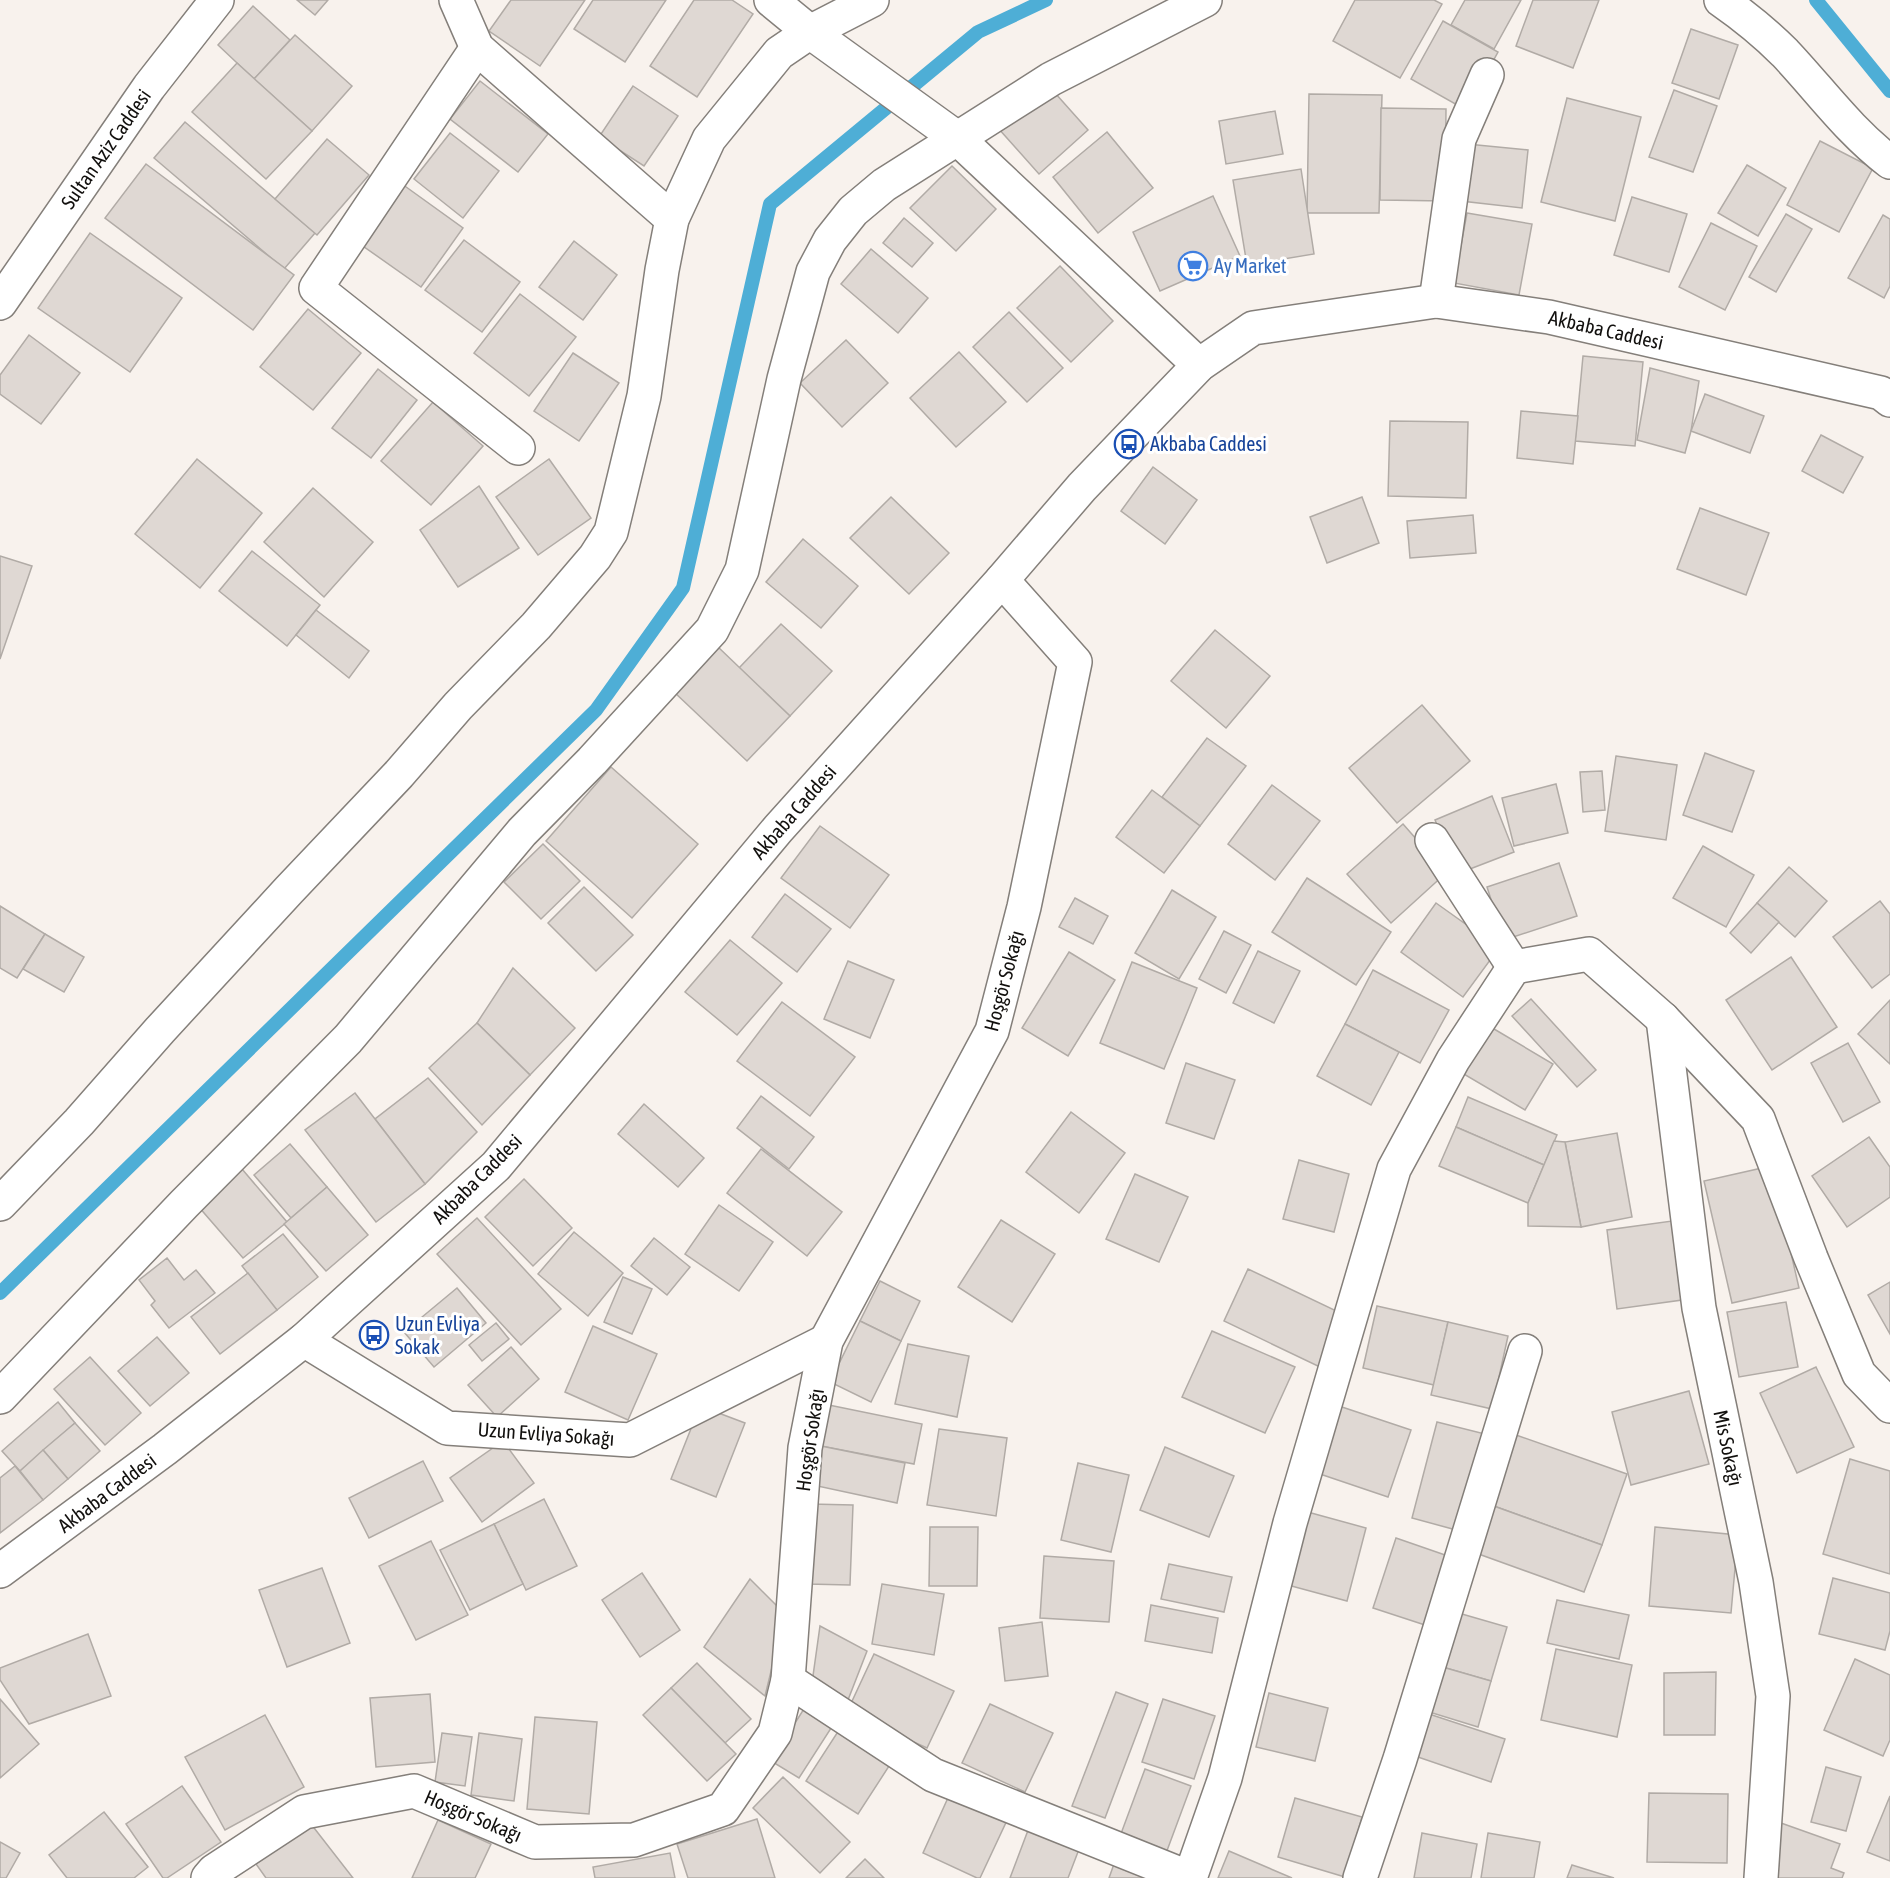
<svg xmlns="http://www.w3.org/2000/svg" width="1890" height="1878" viewBox="0 0 1890 1878" font-family="'Asap Condensed',sans-serif">
<style>
.lines{fill:none;stroke-linecap:round;stroke-linejoin:round}
.stream{stroke:#4eaed6;stroke-width:14}
.building{fill:#dfd8d3;stroke:#b1aba6;stroke-width:1.5}
.minor-casing{stroke:#847f7a;stroke-width:36}
.major-casing{stroke:#847f7a;stroke-width:36}
.minor{stroke:#fff;stroke-width:33}
.major{stroke:#fff;stroke-width:33}
.labels{text-anchor:middle;stroke-width:6;stroke-linejoin:round;paint-order:stroke}
.street-label{font-size:20px;fill:#12100e;stroke:#fff}
.shop-label{font-size:20px;fill:#366cbe;stroke:#fff;text-anchor:start}
.transit-label{font-size:20px;fill:#164399;stroke:#fff;text-anchor:start}
</style>
<rect width="100%" height="100%" fill="#f8f2ed"/>
<g class="lines">
<g class="stream">
<path d="M1816,0l74,91"/>
<path d="M0,1293l596,-583 87,-122 87,-384 208,-172 68,-32"/>
</g>
</g>
<g class="building">
<path d="M297,0h31l-13,15z"/>
<path d="M511,0h74l-45,66 -51,-35z"/>
<path d="M593,0h73l-41,62 -51,-33z"/>
<path d="M694,0h38l21,14 -56,83 -47,-31z"/>
<path d="M1355,0h79l8,4 -42,74 -67,-37z"/>
<path d="M1465,0h56l-27,49 -43,-24z"/>
<path d="M1533,0h66l-26,68 -57,-22z"/>
<path d="M253,6l37,34 -36,39 -36,-34z"/>
<path d="M1443,21l55,31 -32,58 -55,-31z"/>
<path d="M1691,29l47,16 -19,54 -47,-16z"/>
<path d="M295,35l57,51 -40,45 -58,-52z"/>
<path d="M237,63l75,68 -46,48 -74,-67z"/>
<path d="M480,81l68,53 -30,38 -68,-53z"/>
<path d="M1047,84l41,46 -49,44 -41,-46z"/>
<path d="M633,86l45,30 -34,50 -45,-29z"/>
<path d="M1674,90l43,16 -24,66 -44,-15z"/>
<path d="M1309,94l73,1 -3,118h-72z"/>
<path d="M1567,98l74,19 -26,104 -74,-19z"/>
<path d="M1381,108l65,1 -1,92 -65,-1z"/>
<path d="M1275,111l8,43 -57,10 -7,-43z"/>
<path d="M185,122l130,111 -31,36 -130,-111z"/>
<path d="M1107,132l46,56 -55,45 -45,-56z"/>
<path d="M450,133l49,38 -36,47 -49,-39z"/>
<path d="M327,139l42,36 -52,60 -42,-36z"/>
<path d="M1820,141l53,27 -34,64 -52,-27z"/>
<path d="M1467,144l61,6 -6,58 -61,-7z"/>
<path d="M146,164l148,111 -41,55 -148,-112z"/>
<path d="M1747,165l39,23 -28,48 -40,-23z"/>
<path d="M952,166l44,43 -40,42 -46,-43z"/>
<path d="M1301,169l13,85 -67,11 -14,-85z"/>
<path d="M402,184l61,44 -42,59 -61,-43z"/>
<path d="M1213,196l27,60 -80,35 -27,-59z"/>
<path d="M1632,197l55,17 -18,58 -55,-17z"/>
<path d="M1467,213l65,11 -13,71 -65,-12z"/>
<path d="M1786,214l26,15 -36,63 -27,-15z"/>
<path d="M1883,215l7,4v67l-6,12 -36,-20z"/>
<path d="M904,218l29,25 -21,24 -29,-24z"/>
<path d="M1711,223l46,23 -32,64 -46,-23z"/>
<path d="M90,233l92,65 -52,74 -92,-64z"/>
<path d="M464,240l56,42 -38,50 -57,-42z"/>
<path d="M574,241l43,34 -34,45 -44,-33z"/>
<path d="M871,249l57,49 -30,35 -57,-49z"/>
<path d="M1060,266l53,55 -42,41 -54,-54z"/>
<path d="M520,294l56,43 -47,59 -55,-43z"/>
<path d="M308,309l53,44 -48,57 -53,-43z"/>
<path d="M1009,312l54,56 -36,34 -54,-55z"/>
<path d="M29,335l51,38 -39,51 -41,-30v-19z"/>
<path d="M846,340l42,43 -46,44 -42,-44z"/>
<path d="M959,352l47,50 -50,45 -46,-49z"/>
<path d="M573,353l46,30 -40,58 -45,-30z"/>
<path d="M1583,356l60,6 -8,84 -60,-5z"/>
<path d="M1650,368l49,13 -8,50 -6,22 -48,-13z"/>
<path d="M378,369l39,31 -46,58 -39,-30z"/>
<path d="M1705,394l59,22 -14,37 -59,-22z"/>
<path d="M433,402l50,44 -52,59 -50,-44z"/>
<path d="M1521,411l57,5 -5,48 -56,-6z"/>
<path d="M1390,421l78,1 -2,76 -78,-2z"/>
<path d="M1821,435l42,22 -20,36 -41,-22z"/>
<path d="M197,459l65,54 -62,75 -65,-54z"/>
<path d="M549,459l42,59 -53,37 -42,-58z"/>
<path d="M1153,467l44,33 -32,44 -44,-33z"/>
<path d="M479,486l40,62 -61,39 -38,-57z"/>
<path d="M313,488l60,54 -49,55 -60,-55z"/>
<path d="M891,497l58,56 -40,41 -59,-56z"/>
<path d="M1362,497l17,46 -52,20 -17,-46z"/>
<path d="M1700,508l69,25 -23,62 -69,-26z"/>
<path d="M1473,515l3,38 -66,5 -3,-37z"/>
<path d="M803,539l55,47 -37,42 -55,-46z"/>
<path d="M252,551l68,54 -33,41 -68,-55z"/>
<path d="M0,556l32,10 -32,93z"/>
<path d="M316,610l53,41 -20,27 -53,-43z"/>
<path d="M781,624l51,47 -42,45 -51,-48z"/>
<path d="M1215,630l55,46 -44,52 -55,-47z"/>
<path d="M717,646l73,70 -43,45 -74,-70z"/>
<path d="M1422,705l48,56 -73,62 -48,-55z"/>
<path d="M1207,738l39,28 -46,60 -38,-29z"/>
<path d="M1705,753l49,18 -22,61 -49,-17z"/>
<path d="M1616,756l61,9 -11,75 -61,-9z"/>
<path d="M611,767l87,77 -66,74 -86,-77z"/>
<path d="M1602,771l3,39 -22,2 -3,-40z"/>
<path d="M1556,784l12,49 -54,13 -12,-48z"/>
<path d="M1272,785l48,36 -45,59 -47,-36z"/>
<path d="M1152,790l48,36 -36,47 -48,-36z"/>
<path d="M1492,796l22,56 -57,22 -22,-54z"/>
<path d="M1403,824l43,49 -55,50 -44,-49z"/>
<path d="M820,826l69,49 -39,53 -69,-50z"/>
<path d="M543,844l37,37 -39,38 -37,-37z"/>
<path d="M1703,846l51,29 -28,52 -53,-29z"/>
<path d="M1559,863l18,53 -73,24 -17,-53z"/>
<path d="M1789,867l38,34 -32,36 -38,-34z"/>
<path d="M1307,878l84,54 -35,53 -84,-53z"/>
<path d="M584,887l49,48 -37,36 -48,-48z"/>
<path d="M1172,890l44,27 -37,62 -44,-26z"/>
<path d="M785,894l46,35 -34,43 -45,-35z"/>
<path d="M1075,898l33,18 -15,28 -34,-17z"/>
<path d="M1880,901l10,13v60l-18,14 -39,-51z"/>
<path d="M1436,903l63,45 -36,49 -62,-45z"/>
<path d="M1757,903l22,19 -28,31 -21,-20z"/>
<path d="M0,906l45,28 -28,44 -17,-10z"/>
<path d="M1224,931l27,14 -25,48 -27,-14z"/>
<path d="M45,934l39,23 -20,35 -41,-23z"/>
<path d="M730,940l52,43 -45,52 -52,-43z"/>
<path d="M1258,951l42,20 -26,52 -41,-20z"/>
<path d="M1069,952l46,28 -47,76 -46,-28z"/>
<path d="M1791,957l46,70 -65,43 -46,-70z"/>
<path d="M848,961l46,19 -24,58 -46,-19z"/>
<path d="M1132,962l65,26 -33,81 -64,-26z"/>
<path d="M513,968l62,60 -45,47 -53,-52z"/>
<path d="M1373,970l76,40 -29,53 -75,-39z"/>
<path d="M1531,999l65,71 -19,17 -65,-71z"/>
<path d="M1890,1000v64l-32,-30z"/>
<path d="M782,1002l73,55 -45,59 -73,-55z"/>
<path d="M477,1023l53,52 -48,50 -53,-57z"/>
<path d="M1345,1024l54,28 -28,53 -54,-29z"/>
<path d="M1489,1026l64,38 -28,46 -63,-37z"/>
<path d="M1848,1043l32,59 -37,20 -32,-59z"/>
<path d="M1186,1063l49,17 -21,59 -48,-16z"/>
<path d="M428,1078l49,54 -52,52 -50,-65z"/>
<path d="M355,1093l70,91 -49,38 -71,-92z"/>
<path d="M761,1096l53,41 -25,32 -52,-41z"/>
<path d="M1468,1097l89,38 -13,30 -88,-38z"/>
<path d="M644,1104l60,54 -26,29 -60,-53z"/>
<path d="M1071,1112l54,41 -46,60 -53,-41z"/>
<path d="M1456,1127l88,38 -16,38 -89,-37z"/>
<path d="M1617,1133l15,84 -51,10 -16,-85z"/>
<path d="M1869,1137l21,30v30l-43,30 -35,-51z"/>
<path d="M1554,1141l11,1 16,85 -53,-1v-23z"/>
<path d="M290,1144l37,43 -36,31 -37,-43z"/>
<path d="M761,1149l81,63 -35,44 -80,-63z"/>
<path d="M1299,1160l50,14 -15,58 -51,-13z"/>
<path d="M1771,1166l28,122 -67,15 -28,-122z"/>
<path d="M242,1169l45,53 -44,36 -45,-52z"/>
<path d="M1135,1174l53,23 -29,65 -53,-23z"/>
<path d="M524,1179l48,49 -39,38 -48,-49z"/>
<path d="M327,1187l41,48 -42,36 -42,-47z"/>
<path d="M719,1205l54,37 -34,49 -54,-37z"/>
<path d="M477,1218l84,91 -40,36 -84,-91z"/>
<path d="M1001,1220l54,34 -43,68 -54,-35z"/>
<path d="M1672,1221l10,79 -65,9 -10,-79z"/>
<path d="M574,1232l49,41 -35,43 -50,-42z"/>
<path d="M283,1234l35,43 -41,33 -35,-44z"/>
<path d="M654,1238l36,29 -23,28 -36,-29z"/>
<path d="M167,1258l17,22 12,-10 19,23 -46,35 -18,-23 4,-4 -16,-21z"/>
<path d="M1248,1269l99,47 -25,52 -98,-47z"/>
<path d="M248,1273l29,37 -57,44 -29,-37z"/>
<path d="M623,1277l29,12 -20,45 -28,-12z"/>
<path d="M880,1281l40,20 -19,40 -41,-20z"/>
<path d="M1890,1282v52l-22,-39z"/>
<path d="M457,1288l29,35 -52,44 -30,-35z"/>
<path d="M1786,1302l12,65 -59,10 -12,-65z"/>
<path d="M1377,1306l71,16 -14,63 -71,-17z"/>
<path d="M860,1321l41,20 -30,61 -41,-20z"/>
<path d="M1448,1322l60,14 -16,73 -61,-14z"/>
<path d="M496,1323l13,16 -27,22 -13,-16z"/>
<path d="M593,1326l64,28 -29,66 -63,-28z"/>
<path d="M1212,1331l83,36 -30,66 -83,-36z"/>
<path d="M157,1337l32,36 -39,33 -32,-35z"/>
<path d="M908,1344l61,12 -12,61 -62,-13z"/>
<path d="M511,1347l28,32 -42,38 -29,-32z"/>
<path d="M90,1357l51,56 -36,32 -51,-56z"/>
<path d="M1816,1367l38,80 -57,26 -37,-80z"/>
<path d="M1689,1391l20,73 -78,21 -19,-73z"/>
<path d="M58,1402l17,21 -55,48 -18,-20z"/>
<path d="M824,1404l98,20 -8,40 -98,-19z"/>
<path d="M1336,1405l75,25 -23,67 -74,-25z"/>
<path d="M700,1406l45,17 -29,74 -45,-18z"/>
<path d="M1437,1422l48,12 -25,97 -48,-13z"/>
<path d="M75,1423l25,28 -32,28 -25,-29z"/>
<path d="M939,1429l68,9 -11,78 -69,-11z"/>
<path d="M1516,1435l111,39 -25,71 -111,-40z"/>
<path d="M503,1441l31,42 -52,39 -32,-44z"/>
<path d="M816,1445l89,18 -8,40 -89,-19z"/>
<path d="M1165,1447l69,29 -25,61 -69,-27z"/>
<path d="M43,1450l25,29 -25,21 -23,-29z"/>
<path d="M1850,1459l40,12v103l-67,-20z"/>
<path d="M423,1461l20,40 -74,37 -20,-40z"/>
<path d="M1078,1463l51,12 -18,77 -50,-12z"/>
<path d="M15,1466l28,34 -43,33v-55z"/>
<path d="M544,1499l33,67 -51,24 -32,-66z"/>
<path d="M810,1504l43,1 -3,80 -43,-1z"/>
<path d="M1491,1505l111,40 -18,47 -111,-40z"/>
<path d="M1304,1511l62,17 -19,73 -63,-17z"/>
<path d="M494,1524l29,60 -53,26 -30,-60z"/>
<path d="M930,1527h48l-1,59h-48z"/>
<path d="M1655,1527l83,8 -7,78 -82,-7z"/>
<path d="M1396,1538l52,18 -23,69 -52,-17z"/>
<path d="M431,1541l37,74 -52,25 -37,-74z"/>
<path d="M1044,1556l70,5 -5,61 -69,-4z"/>
<path d="M1169,1564l63,13 -8,35 -63,-13z"/>
<path d="M322,1568l28,75 -63,24 -28,-77z"/>
<path d="M642,1573l38,57 -40,27 -38,-57z"/>
<path d="M1833,1578l57,15v38l-5,19 -66,-16z"/>
<path d="M750,1579l35,35 -20,82 -61,-49z"/>
<path d="M882,1584l62,10 -10,61 -62,-11z"/>
<path d="M1557,1600l72,15 -10,44 -72,-16z"/>
<path d="M1151,1605l67,13 -6,35 -67,-12z"/>
<path d="M1455,1612l52,15 -16,54 -52,-15z"/>
<path d="M1042,1622l6,54 -43,5 -6,-53z"/>
<path d="M820,1626l47,25 -21,54 -34,-22z"/>
<path d="M88,1634l23,62 -82,28 -29,-44v-12z"/>
<path d="M1556,1649l76,16 -15,72 -76,-17z"/>
<path d="M874,1654l80,37 -27,57 -80,-36z"/>
<path d="M1855,1659l35,16v65l-7,16 -59,-26z"/>
<path d="M697,1663l54,56 -26,24 -54,-55z"/>
<path d="M1439,1666l52,15 -13,46 -52,-16z"/>
<path d="M1716,1672l-1,63h-51v-62z"/>
<path d="M671,1688l65,66 -29,27 -64,-66z"/>
<path d="M1116,1692l32,12 -43,114 -33,-12z"/>
<path d="M1269,1693l59,15 -13,53 -59,-14z"/>
<path d="M430,1694l5,68 -59,5 -6,-69z"/>
<path d="M0,1699l39,45 -39,34z"/>
<path d="M1163,1699l52,17 -21,63 -52,-17z"/>
<path d="M807,1704l28,18 -36,56 -28,-17z"/>
<path d="M990,1704l63,29 -28,59 -63,-29z"/>
<path d="M1429,1714l76,25 -14,43 -76,-26z"/>
<path d="M265,1715l39,72 -79,43 -40,-73z"/>
<path d="M535,1717l62,5 -8,92 -62,-5z"/>
<path d="M839,1730l52,33 -33,51 -52,-33z"/>
<path d="M442,1733l30,4 -7,49 -30,-4z"/>
<path d="M479,1733l43,6 -8,62 -43,-6z"/>
<path d="M1826,1767l35,10 -15,54 -35,-9z"/>
<path d="M1145,1769l46,17 -26,70 -46,-17z"/>
<path d="M783,1777l67,65 -30,31 -67,-65z"/>
<path d="M182,1786l39,56 -54,36h-4l-37,-54z"/>
<path d="M952,1789l57,27 -29,62h-3l-54,-25z"/>
<path d="M1649,1793l79,1 -1,69 -80,-1z"/>
<path d="M1890,1796v65l-23,-9z"/>
<path d="M1295,1798l67,19 -17,60 -67,-20z"/>
<path d="M104,1812l44,55 -14,11h-67l-18,-23z"/>
<path d="M757,1819l18,59h-87l-11,-34z"/>
<path d="M438,1820l53,24 -16,34h-63z"/>
<path d="M1781,1823l59,21 -9,24 13,5 -2,5h-68l5,-13 -10,-4z"/>
<path d="M311,1824l42,54h-87l-10,-14z"/>
<path d="M1030,1825l51,19 -13,34h-58z"/>
<path d="M1422,1833l55,11 -6,34h-57z"/>
<path d="M1488,1833l52,9 -6,36h-53z"/>
<path d="M0,1842l20,11 -14,25h-6z"/>
<path d="M1229,1851l63,27h-74z"/>
<path d="M670,1853l5,25h-80l-2,-11z"/>
<path d="M865,1859l19,19h-38z"/>
<path d="M1114,1864l39,14h-44z"/>
<path d="M1572,1865l42,13h-47z"/>
</g>
<g class="lines">
<g class="minor-casing">
<g id="minor">
<path d="M456,0l21,48 195,171"/>
<path d="M771,0l39,32 147,106 242,227"/>
<path d="M1721,0c23,16 44,33 64,53 35,37 64,78 105,109"/>
<path d="M477,48l-161,240 202,160"/>
<path d="M1436,301l23,-162 28,-64"/>
<path d="M0,303l149,-216 68,-87"/>
<path d="M1432,840l82,127"/>
<path d="M1663,1019l36,289 57,274 17,114 -12,182"/>
<path d="M0,1204l79,-82 81,-92 129,-140 110,-116 59,-68 78,-80 59,-69 16,-25 33,-136 18,-126 10,-51 37,-80 70,-86 31,-21 62,-32"/>
<path d="M304,1340l143,88 183,12 196,-99"/>
<path d="M0,1397l184,-193 164,-165 174,-207 70,-71 120,-131 30,-60 42,-191 29,-107 17,-32 23,-29 31,-26 167,-106 154,-79"/>
<path d="M788,1680l145,95 257,103"/>
<path d="M208,1878l6,-7 90,-59 110,-21 121,51 99,-2 89,-31 52,-76 13,-53 17,-232 21,-107 166,-310 32,-124 51,-245 -73,-82"/>
<path d="M1190,1878l35,-100 65,-255 104,-354 59,-109 61,-93 75,-13 74,65 95,100 53,139 48,116 31,32"/>
<path d="M1360,1878l40,-119 125,-408"/>
</g>
</g>
<g class="major-casing">
<path id="major" d="M0,1571l165,-122 139,-109 192,-174 282,-337 224,-249 80,-93 117,-122 54,-37 183,-27 113,16 332,76 9,7"/>
</g>
<use href="#minor" class="minor"/>
<use href="#major" class="major"/>
</g>
<defs>
<g id="supermarket-ring" transform="scale(1.5)"><circle r="9.5" fill="#fff" stroke="#3f7fe0" stroke-width="1.5"/><path d="M-6-5.5h2.5l.6 2H6L4.5 2H-2.5L-4.4-4H-6ZM-1.5 3.2a1.3 1.3 0 1 0 .1 0ZM3 3.2a1.3 1.3 0 1 0 .1 0Z" fill="#3f7fe0"/></g>
<g id="bus-ring" transform="scale(1.5)"><circle r="9.5" fill="#fff" stroke="#1a4fb4" stroke-width="1.5"/><path d="M-5-6H5V4H4V6H2V4H-2V6H-4V4H-5ZM-3.5-4V0h7V-4ZM-3.5 1.2v1.5H-2V1.2ZM2 1.2v1.5H3.5V1.2Z" fill="#1a4fb4"/></g>
</defs>
<g fill-rule="evenodd">
<use href="#supermarket-ring" x="1193" y="266"/>
<use href="#bus-ring" x="1129" y="444"/>
<use href="#bus-ring" x="374" y="1335"/>
</g>
<g class="labels">
<g class="street-label">
<text transform="translate(106 149) rotate(-55)" y="7">Sultan Aziz Caddesi</text>
<text transform="translate(1606 330) rotate(13)" y="7">Akbaba Caddesi</text>
<text transform="translate(794 812) rotate(-49)" y="7">Akbaba Caddesi</text>
<text transform="translate(1004 981) rotate(-75)" y="7">Hoşgör Sokağı</text>
<text transform="translate(477 1179) rotate(-45)" y="7">Akbaba Caddesi</text>
<text transform="translate(546 1434) rotate(4)" y="7">Uzun Evliya Sokağı</text>
<text transform="translate(810 1440) rotate(-82)" y="7">Hoşgör Sokağı</text>
<text transform="translate(1728 1448) rotate(78)" y="7">Mis Sokağı</text>
<text transform="translate(107 1493) rotate(-37)" y="7">Akbaba Caddesi</text>
<text transform="translate(473 1816) rotate(23)" y="7">Hoşgör Sokağı</text>
</g>
<g class="shop-label">
<text x="1214" y="273">Ay Market</text>
</g>
<g class="transit-label">
<text x="1150" y="451">Akbaba Caddesi</text>
<text x="395" y="1331">Uzun Evliya<tspan x="395" dy="23">Sokak</tspan></text>
</g>
</g>
</svg>
